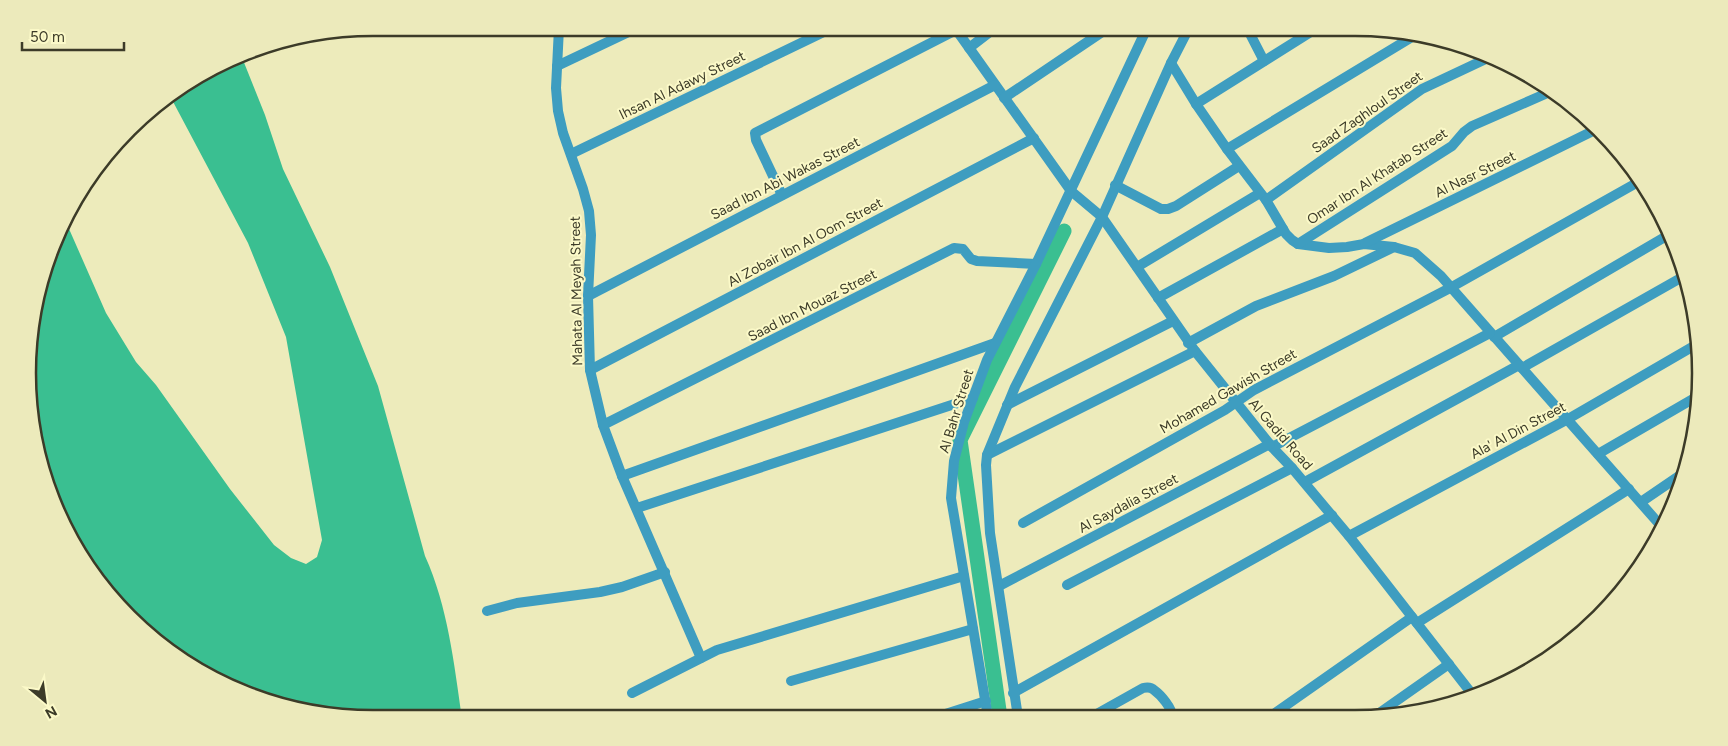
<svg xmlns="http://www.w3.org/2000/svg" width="1728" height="746" viewBox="0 0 1728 746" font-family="Figtree,sans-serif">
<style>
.water{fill:#3abf91}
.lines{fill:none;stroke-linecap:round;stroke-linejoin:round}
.canal{stroke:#3abf91;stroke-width:15}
.minor{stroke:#3e9dc0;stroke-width:10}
.tertiary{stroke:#3e9dc0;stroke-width:10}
.labels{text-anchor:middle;stroke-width:4;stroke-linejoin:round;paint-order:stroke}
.street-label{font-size:14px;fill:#3c3b28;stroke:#fbf9c8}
.rim{fill:none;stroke:#3c3b28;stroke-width:2.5}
</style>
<rect width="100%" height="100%" fill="#edebbb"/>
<path class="water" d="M241,55l24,60 18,54 47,98 48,119 47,170c23,51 29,107 37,162h-89l-111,-18 -61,-28 -56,-39 -71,-87 -28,-62 -16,-66 4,-112 32,-84 40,91 30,49 20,23 74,104 44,56 17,13 15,6 11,-7 5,-17 -36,-203 -38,-94 -78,-147 31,-22z"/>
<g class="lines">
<path class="canal" d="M1000,717l-40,-277 104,-209"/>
<g class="minor">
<path d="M559,28l-3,60 2,23 5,22 20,56 6,22 2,24 -3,61 2,74 13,55 19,51 79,182"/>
<path d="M955,28l116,163 31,26 93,134 77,96 20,21 57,68 123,158"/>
<path d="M1247,28l17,33"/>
<path d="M969,48l26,-20"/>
<path d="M1171,63l25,41 31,45 39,51 20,34 6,6 6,4 31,4 18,-1 17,-3 30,3 21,6 26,23 220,250"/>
<path d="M557,66l80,-38"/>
<path d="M1004,98l104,-70"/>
<path d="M1196,104l121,-76"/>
<path d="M1227,149l185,-112"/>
<path d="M571,154l261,-126"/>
<path d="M1115,185l46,24h7l8,-3 63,-40"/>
<path d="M782,195l-26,-55 -1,-7 201,-103"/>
<path d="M1266,200l156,-111 68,-32"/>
<path d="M1365,243l232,-114"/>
<path d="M1298,244l154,-98 12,-14 8,-6 80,-35"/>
<path d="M1137,267l123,-74"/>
<path d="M588,296l407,-211"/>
<path d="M1158,298l125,-69"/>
<path d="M1494,337l176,-103"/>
<path d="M1188,343l68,-37 78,-30 60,-29"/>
<path d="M1522,368l164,-93"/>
<path d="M590,370l444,-232"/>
<path d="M1007,405l166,-84"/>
<path d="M603,425l351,-177 9,1 8,10 6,2 59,3"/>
<path d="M1272,447l218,-114"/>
<path d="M1598,454l100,-58"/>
<path d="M987,455l208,-104"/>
<path d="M622,476l373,-133"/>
<path d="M1305,482l214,-117"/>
<path d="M1641,502l44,-30"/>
<path d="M637,508l336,-110"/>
<path d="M1023,523l202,-113 29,-20 196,-102 190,-107"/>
<path d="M1349,536l219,-117 131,-76"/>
<path d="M1067,585l225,-117"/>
<path d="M999,586l271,-142"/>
<path d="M487,611l30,-8 83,-11 22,-5 43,-15"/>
<path d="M1417,623l212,-134"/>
<path d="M791,681l182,-52"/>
<path d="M632,693l85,-43 247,-74"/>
<path d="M1013,693l319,-178"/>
<path d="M1093,716l50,-28c4,-1 8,-1 11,2 7,5 18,18 18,26"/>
<path d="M1271,716l141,-99"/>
<path d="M1375,716l74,-52"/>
<path d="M936,717l50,-16"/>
<path d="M1018,717l-28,-184 -4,-68 1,-10 28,-68 87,-170 69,-154 18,-35"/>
</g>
<path class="tertiary" d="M988,717l-37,-219 3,-37 10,-39 23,-62 49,-96 111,-236"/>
</g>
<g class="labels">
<g class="street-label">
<text transform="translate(682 85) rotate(-26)" y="5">Ihsan Al Adawy Street</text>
<text transform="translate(1367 112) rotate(-35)" y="5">Saad Zaghloul Street</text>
<text transform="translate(1475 174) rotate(-26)" y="5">Al Nasr Street</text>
<text transform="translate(1377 176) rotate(-33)" y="5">Omar Ibn Al Khatab Street</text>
<text transform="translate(785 178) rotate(-27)" y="5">Saad Ibn Abi Wakas Street</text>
<text transform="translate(805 242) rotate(-28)" y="5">Al Zobair Ibn Al Oom Street</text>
<text transform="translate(576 291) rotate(-91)" y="5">Mahata Al Meyah Street</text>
<text transform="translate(812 305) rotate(-27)" y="5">Saad Ibn Mouaz Street</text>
<text transform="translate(1228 391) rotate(-30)" y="5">Mohamed Gawish Street</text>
<text transform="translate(956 411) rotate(-73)" y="5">Al Bahr Street</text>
<text transform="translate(1518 430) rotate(-28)" y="5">Ala' Al Din Street</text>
<text transform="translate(1281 434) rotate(49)" y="5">Al Gadid Road</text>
<text transform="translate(1128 503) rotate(-28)" y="5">Al Saydalia Street</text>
</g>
</g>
<path d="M0 0H1728V746H0ZM373 36H1355A337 337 0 0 1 1692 373V373A337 337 0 0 1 1355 710H373A337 337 0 0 1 36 373V373A337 337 0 0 1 373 36Z" fill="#eceabb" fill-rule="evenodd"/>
<path class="rim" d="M373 36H1355A337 337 0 0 1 1692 373V373A337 337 0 0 1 1355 710H373A337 337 0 0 1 36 373V373A337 337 0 0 1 373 36Z"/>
<g transform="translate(45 701) rotate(151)" stroke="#fbf9c8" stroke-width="4" paint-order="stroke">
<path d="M0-4L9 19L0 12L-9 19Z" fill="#3c3b28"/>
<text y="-8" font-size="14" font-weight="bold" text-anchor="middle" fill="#3c3b28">N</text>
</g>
<path d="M22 42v8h102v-8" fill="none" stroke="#3c3b28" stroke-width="2.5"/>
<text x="30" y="42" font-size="15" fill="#3c3b28" stroke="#fbf9c8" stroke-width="4" paint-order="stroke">50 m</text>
</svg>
